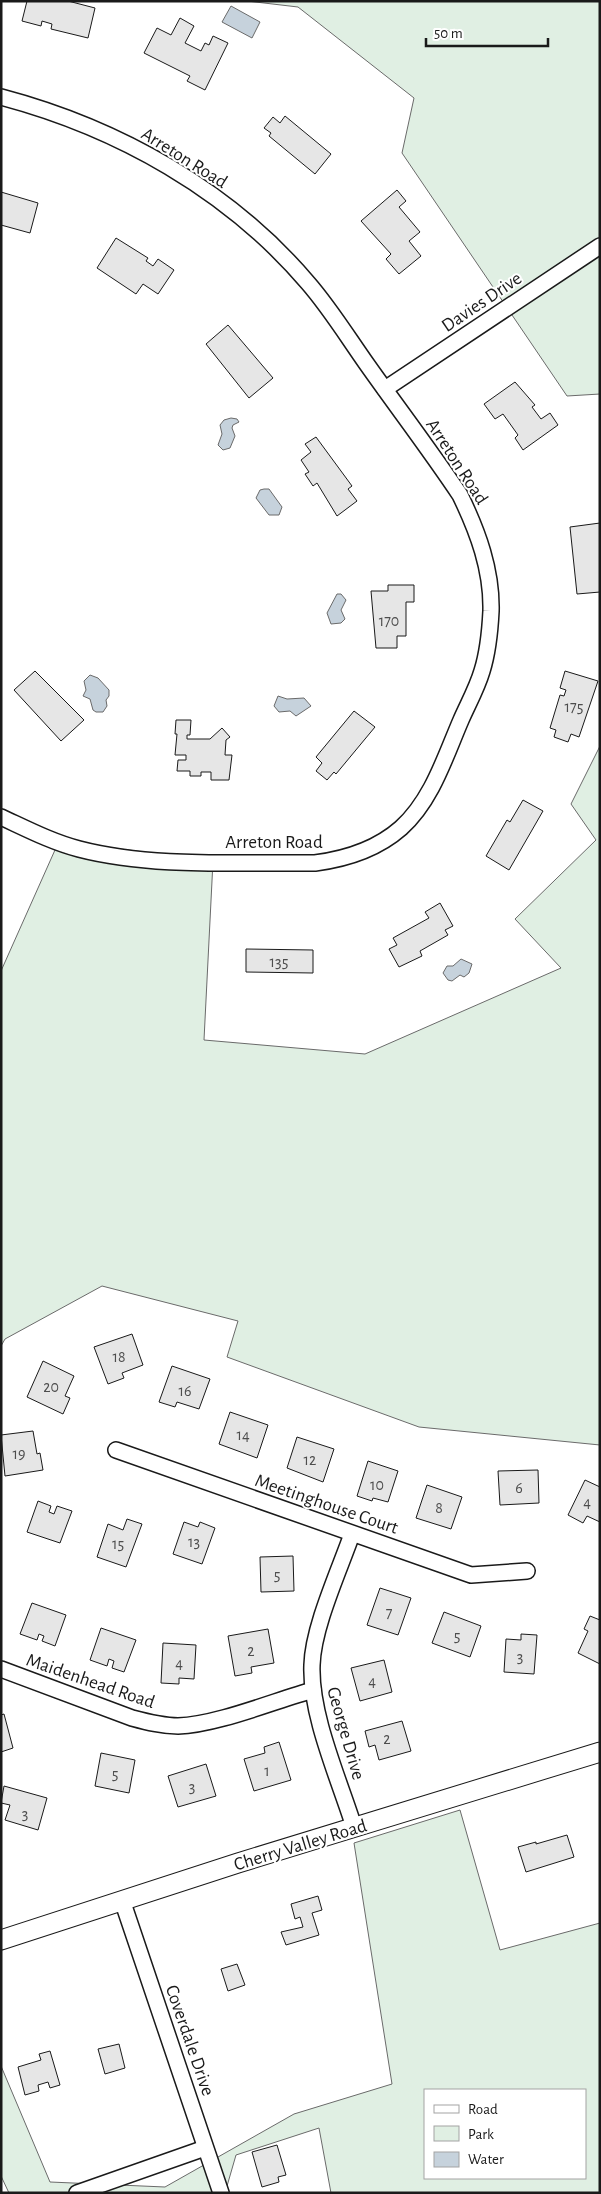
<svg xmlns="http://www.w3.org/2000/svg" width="601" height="2194" viewBox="0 0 601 2194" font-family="'Alegreya Sans',sans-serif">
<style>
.green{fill:#e0efe3;stroke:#6a6a6a;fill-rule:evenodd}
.water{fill:#c6d2dc;stroke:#6a6a6a}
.building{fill:#e6e6e6;stroke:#1a1a1a}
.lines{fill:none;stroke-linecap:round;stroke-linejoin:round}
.minor-casing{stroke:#1a1a1a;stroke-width:18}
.tertiary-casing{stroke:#1a1a1a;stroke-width:21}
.minor{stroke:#fff;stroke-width:15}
.tertiary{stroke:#fff;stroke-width:19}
.labels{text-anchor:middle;stroke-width:4;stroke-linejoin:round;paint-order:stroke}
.number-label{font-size:16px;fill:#4d4d4d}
.street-label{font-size:19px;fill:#1a1a1a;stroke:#fff}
</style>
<rect width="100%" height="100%" fill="#fff"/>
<g class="green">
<path d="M247,1h353v393l-33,2 -165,-243 12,-55 -116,-91z"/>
<path d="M600,746v699l-181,-18 -192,-70 11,-36 -136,-35 -97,53 -4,7v-375l58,-130 154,20 -9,179 161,14 196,-86 -46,-49 81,-79 -25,-36z"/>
<path d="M460,1810l40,140 100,-27v270h-269l-12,-65 -83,27 -11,38h-216l-8,-17v-110l49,116 115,5 129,-73 98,-30 -38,-241zM425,2090h160v88h-160z"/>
</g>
<g class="water">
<path d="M231,6l29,16 -8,16 -30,-16z"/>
<path d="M231,418l6,1 2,3 -6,3 -1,3 3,8 -5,12 -7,2 -5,-5 4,-11 -2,-9 4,-5z"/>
<path d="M264,489h5l13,18 -3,8h-10l-13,-17 4,-8z"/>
<path d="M337,594h4l5,6 -5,10 4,9 -4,4 -10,1 -4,-11z"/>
<path d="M90,675l8,3 11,12v6l-3,4 1,6 -4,6h-7l-3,-2 -3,-11 -7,-3 3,-6 -2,-9z"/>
<path d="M278,696l9,3 17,-1 7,8 -15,10 -6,-5 -11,1 -5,-6z"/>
<path d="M461,959l11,5 -3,9 -5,4 -4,-2 -8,6 -4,-1 -5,-7 4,-7h6z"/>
</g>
<g class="building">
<path d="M27,1h41l27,7 -7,30 -37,-9 1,-5 -10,-3 -1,5 -19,-5z"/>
<path d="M180,18l14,8 -9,17 16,8 4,-8 4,2 4,-9 15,7 -23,47 -18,-9 3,-5 -46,-23 13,-25 14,7z"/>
<path d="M285,116l46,38 -16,20 -46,-38 2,-3 -7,-5 9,-11 7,6z"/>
<path d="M397,190l9,11 -7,6 21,25 -11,9 12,15 -22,18 -13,-15 5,-5 -30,-33z"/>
<path d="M1,192l37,11 -8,30 -29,-8z"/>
<path d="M116,238l32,20 -2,3 7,5 5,-7 16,11 -16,24 -15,-10 -7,10 -39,-26z"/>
<path d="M228,325l45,53 -24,20 -43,-54z"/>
<path d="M515,382l20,23 -3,2 9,12 9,-6 8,12 -35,25 -8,-12 3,-3 -15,-21 -8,5 -11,-15z"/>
<path d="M316,437l36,49 -4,3 9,12 -20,15 -20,-33 -4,3 -8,-12 4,-2 -8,-12 10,-8 -6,-8z"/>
<path d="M600,523v69l-23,2 -7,-67z"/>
<path d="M388,585h26v17h-8v34h-9v12h-21l-5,-57h17z"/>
<path d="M35,671l49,49 -23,21 -47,-51z"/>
<path d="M565,671l33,10 -19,56 -8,-3 -3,8 -14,-5 2,-7 -6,-2 10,-33 4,1 2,-6 -6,-2z"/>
<path d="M354,711l21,16 -39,47 -2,-2 -7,8 -11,-9 6,-8 -6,-6z"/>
<path d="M176,720h15l-1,15h-3v4h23l12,-11 8,9 -4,3 -1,15h7l-3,25h-18v-8h-10v4h-11v-5h-13l1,-11h8v-5h-11l2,-21h-2z"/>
<path d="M523,800l20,11 -34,59 -23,-14 21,-36 3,2z"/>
<path d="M440,903l13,23 -8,4 3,5 -28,16 2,5 -23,11 -10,-18 8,-4 -4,-7 36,-20 -4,-6z"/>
<path d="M246,949l67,1v23l-67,-1z"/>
<path d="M132,1334l11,31 -21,8 2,5 -16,6 -14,-37z"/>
<path d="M43,1361l31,15 -9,20 5,2 -7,16 -36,-17z"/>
<path d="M172,1366l38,13 -11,30 -22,-7 -2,5 -16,-5z"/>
<path d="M230,1412l38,13 -11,33 -38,-14z"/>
<path d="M33,1431l4,23 3,-1 3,17 -38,6 -4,-41z"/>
<path d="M297,1437l37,12 -11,33 -36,-14z"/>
<path d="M368,1461l30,10 -10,31 -15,-4 -1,3 -15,-5z"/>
<path d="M538,1470l1,33 -39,2 -2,-34z"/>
<path d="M585,1480l15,7v35l-13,-6 -4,7 -15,-8z"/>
<path d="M427,1485l35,12 -11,32 -35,-11z"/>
<path d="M38,1501l13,5 -2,6 5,2 3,-8 15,5 -12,32 -33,-11z"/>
<path d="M127,1519l15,5 -16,43 -29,-10 11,-33 15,6z"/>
<path d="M184,1522l14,5 2,-5 15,6 -13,36 -29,-10z"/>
<path d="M293,1556l1,35 -33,1 -1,-35z"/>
<path d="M380,1588l31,10 -13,37 -31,-10z"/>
<path d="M32,1603l34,12 -11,31 -13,-5 2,-5 -5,-2 -2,6 -17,-6z"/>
<path d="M444,1612l37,14 -11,31 -38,-14z"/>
<path d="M590,1616l10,4v44l-22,-11 10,-22 -4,-2z"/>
<path d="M101,1628l35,12 -12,32 -12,-4 2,-7 -5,-2 -2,7 -17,-6z"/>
<path d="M268,1629l6,34 -23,4 1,6 -17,3 -7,-40z"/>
<path d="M521,1634l16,1 -3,39 -30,-2 2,-33 15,1z"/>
<path d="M163,1643l33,2 -2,34 -15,-1v6l-18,-1z"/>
<path d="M384,1660l8,32 -32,9 -9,-33z"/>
<path d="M4,1714l9,34 -12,4v-37z"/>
<path d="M402,1721l9,30 -32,9 -4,-15 -6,2 -4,-16z"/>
<path d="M279,1742l12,38 -37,11 -10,-32 21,-6 -1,-6z"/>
<path d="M101,1753l34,7 -6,33 -34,-7z"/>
<path d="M206,1764l10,32 -38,11 -10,-31z"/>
<path d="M4,1786l43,12 -9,32 -33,-10 5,-15 -9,-2z"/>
<path d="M567,1835l7,22 -48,15 -8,-25 18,-5v2z"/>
<path d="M318,1896l4,14 -10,3 7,22 -33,10 -5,-13 22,-5 -3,-10 -5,2 -4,-15z"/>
<path d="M237,1964l8,21 -17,6 -7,-22z"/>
<path d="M119,2044l6,24 -20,6 -7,-25z"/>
<path d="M50,2051l10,34 -10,3 -2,-6 -10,3 1,6 -14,4 -7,-28 23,-7 -2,-6z"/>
<path d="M277,2145l9,30 -8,2 1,5 -17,5 -10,-35z"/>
</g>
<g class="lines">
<g class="minor-casing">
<g id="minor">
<path d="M1,97c117,31 228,93 307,186 21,24 39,53 58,80 31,44 64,87 94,132 18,37 32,75 31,116 -1,20 -3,41 -9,60 -5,17 -14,33 -21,49 -16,37 -29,80 -60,108 -25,22 -55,31 -86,35 -76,-1 -163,5 -236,-14 -27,-7 -52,-20 -78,-32"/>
<path d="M385,389l215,-143"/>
<path d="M116,1450l355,125 56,-4"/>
<path d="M352,1534c-13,37 -39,93 -40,131 -2,50 27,114 42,162"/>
<path d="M1,1669l131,49c15,4 30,8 46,8 38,-1 96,-25 135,-36"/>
<path d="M122,1900l99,293"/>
<path d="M77,2193l128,-45"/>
</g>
</g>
<g class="tertiary-casing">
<path id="tertiary" d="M1,1940l237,-77 362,-111"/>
</g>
<use href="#minor" class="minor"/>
<use href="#tertiary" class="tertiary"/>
</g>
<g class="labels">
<g class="number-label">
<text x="389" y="626">170</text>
<text x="574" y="712">175</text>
<text x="279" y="967">135</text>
<text x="119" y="1362">18</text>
<text x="51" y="1392">20</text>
<text x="185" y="1396">16</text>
<text x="243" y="1440">14</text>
<text x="19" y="1459">19</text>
<text x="310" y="1465">12</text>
<text x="377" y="1490">10</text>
<text x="519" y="1493">6</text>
<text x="587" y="1507">4</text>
<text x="439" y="1513">8</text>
<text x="194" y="1547">13</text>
<text x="118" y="1549">15</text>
<text x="277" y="1580">5</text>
<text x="389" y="1618">7</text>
<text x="457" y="1641">5</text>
<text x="251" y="1656">2</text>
<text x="520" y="1662">3</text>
<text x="179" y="1668">4</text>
<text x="372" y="1686">4</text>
<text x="387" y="1744">2</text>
<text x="267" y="1776">1</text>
<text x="115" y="1779">5</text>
<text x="192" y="1792">3</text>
<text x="25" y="1819">3</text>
</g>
<g class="street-label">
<text transform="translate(185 157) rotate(32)" y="7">Arreton Road</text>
<text transform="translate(481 301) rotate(-34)" y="7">Davies Drive</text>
<text transform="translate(458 461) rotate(57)" y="7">Arreton Road</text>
<text x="274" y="848">Arreton Road</text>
<text transform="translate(327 1503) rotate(19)" y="7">Meetinghouse Court</text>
<text transform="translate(91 1680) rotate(19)" y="7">Maidenhead Road</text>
<text transform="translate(347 1733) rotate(74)" y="7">George Drive</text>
<text transform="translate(300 1844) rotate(-17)" y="7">Cherry Valley Road</text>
<text transform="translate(191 2040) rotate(71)" y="7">Coverdale Drive</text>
</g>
</g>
<rect width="601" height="2194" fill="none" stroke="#1a1a1a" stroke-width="5"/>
<rect x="424" y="2089" width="162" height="90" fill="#ffffff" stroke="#a3a3a3"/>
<rect x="434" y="2105" width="25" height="8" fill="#ffffff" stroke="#a3a3a3"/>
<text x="468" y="2114" font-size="15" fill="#1a1a1a">Road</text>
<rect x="434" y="2126" width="25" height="15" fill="#e0efe3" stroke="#a3a3a3"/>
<text x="468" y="2139" font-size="15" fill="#1a1a1a">Park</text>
<rect x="434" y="2152" width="25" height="15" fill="#c6d2dc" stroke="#a3a3a3"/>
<text x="468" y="2164" font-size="15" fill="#1a1a1a">Water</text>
<path d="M426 38v8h122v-8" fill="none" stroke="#1a1a1a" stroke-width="2.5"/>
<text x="434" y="38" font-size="15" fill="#1a1a1a" stroke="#ffffff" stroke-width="4" paint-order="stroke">50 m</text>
</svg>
